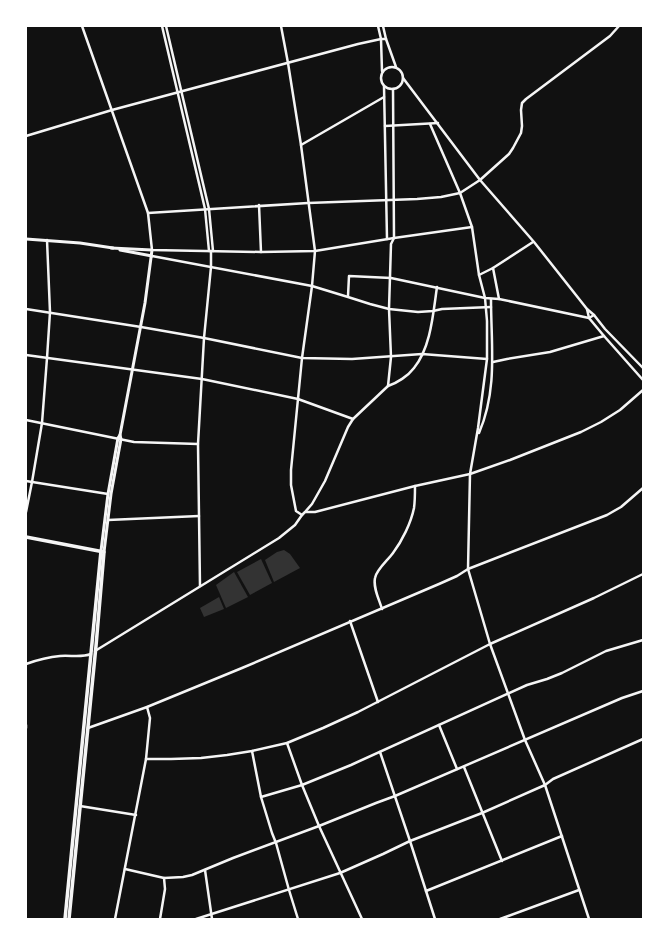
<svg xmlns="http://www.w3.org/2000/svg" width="669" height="945" viewBox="0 0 669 945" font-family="Helvetica,sans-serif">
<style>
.water{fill:#333}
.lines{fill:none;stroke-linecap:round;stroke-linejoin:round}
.minor{stroke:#f5f5f5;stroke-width:2.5}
.tertiary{stroke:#f5f5f5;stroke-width:3}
.primary{stroke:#f5f5f5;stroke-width:3.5}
</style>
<rect width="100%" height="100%" fill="#111"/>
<g class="water">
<path d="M284,550l6,4 10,14 -26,14 -9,-22 12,-8z"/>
<path d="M261,559l11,24 -22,12 -13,-23z"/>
<path d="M234,572l14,25 -22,11 -10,-23z"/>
<path d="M219,597l5,12 -20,8 -4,-9z"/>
</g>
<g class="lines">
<g class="minor">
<path d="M82,26l66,187 4,37 109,2 54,-1 79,-13 78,-11"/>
<path d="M162,26l43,183 4,42"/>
<path d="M166,26l43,183 4,42"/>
<path d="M281,26l7,37 13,82 14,106 -3,35 -10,72 -11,112v15l5,26 6,4"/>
<path d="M378,26l3,13 1,32"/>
<path d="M383,26l3,13 10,28"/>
<circle cx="392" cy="78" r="11"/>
<path d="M403,78l77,102 54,62 53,67 7,6 11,14 38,39"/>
<path d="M384,86l3,153"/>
<path d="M430,124l30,69 12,34 7,48 6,23 2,23v38l-9,69 -8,46 -2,95 22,75 35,96 20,45 44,134"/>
<path d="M385,126l53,-3"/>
<path d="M26,136l86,-26 246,-66 23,-5h5"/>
<path d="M301,145l83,-48"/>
<path d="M259,205l2,47"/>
<path d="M148,213l160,-10 109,-4 24,-2 19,-4 20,-13 29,-26 4,-6 8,-15 1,-7 -1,-16 1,-7 4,-4 84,-63 9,-10"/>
<path d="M152,256l160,30 36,11 22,7 19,5 29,3 15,-1 9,-2 49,-2"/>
<path d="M493,268l6,31"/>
<path d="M479,275l14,-7 40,-26"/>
<path d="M348,296l1,-20 42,2 94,20 14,1 90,19 5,-3"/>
<path d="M26,309l115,18 63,11 98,20 50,1 70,-5 65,5"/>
<path d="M587,309l2,9 15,18 39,44"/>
<path d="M26,355l176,24 96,20 55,20"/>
<path d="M493,362l14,-3 43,-7 54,-16"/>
<path d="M388,386l3,-29 -2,-48 2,-65 3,-6 -1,-149"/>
<path d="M26,420l108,22 64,2"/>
<path d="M479,433c19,-44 12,-88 12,-134"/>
<path d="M26,481l82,13"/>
<path d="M26,512l6,-30 10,-59 5,-65 3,-46 -3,-72"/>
<path d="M306,512h9l100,-26 55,-12 40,-14 71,-28 20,-10 19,-12 23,-20"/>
<path d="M108,520l91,-4"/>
<path d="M200,586l-2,-142 6,-106 7,-71v-16"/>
<path d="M382,609c-3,-10 -9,-21 -7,-31 1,-8 13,-18 18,-25 9,-12 18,-30 21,-45 1,-7 1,-15 1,-22"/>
<path d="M350,621l28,81"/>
<path d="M95,651l184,-113 16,-13 7,-10 3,-3 7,-8 13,-23 23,-54 5,-8 35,-33c9,-3 20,-10 26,-18 17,-21 19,-54 23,-81"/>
<path d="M26,664c11,-4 22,-7 34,-8 11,-1 21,2 31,-2"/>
<path d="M26,725v3"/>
<path d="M439,725l18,44"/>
<path d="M88,728l59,-21 95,-39 197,-84 18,-8 11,-7 139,-54 14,-8 22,-19"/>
<path d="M287,743l15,42 17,41 43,93"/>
<path d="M252,751l9,46 11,36 4,10 13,47 9,29"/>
<path d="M380,752l30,89 25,78"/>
<path d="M146,759h25l30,-1 26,-3 25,-4 35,-8 36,-15 35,-16 132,-68 104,-46 49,-24"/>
<path d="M464,767l38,94"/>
<path d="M261,797l41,-12 49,-20 176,-80 20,-6 15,-6 44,-22 37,-11"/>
<path d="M80,806l56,9"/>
<path d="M125,869l39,9 19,-1 9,-2 41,-17 86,-32 57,-23 19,-7 227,-98 21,-7"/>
<path d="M205,870l7,49"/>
<path d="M426,891l136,-55"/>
<path d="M115,919l31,-160 4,-41 -3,-11"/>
<path d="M160,919l5,-30 -1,-11"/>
<path d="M196,919l144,-46 43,-19 27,-13 72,-28 63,-28 8,-6 90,-40"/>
<path d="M500,919l79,-29"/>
</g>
<g class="tertiary">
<path d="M26,239l54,4 33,5"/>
<path d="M120,250l32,6"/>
<path d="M101,551l7,-57 10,-56 2,-3 25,-132 7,-53 -41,-2"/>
<path d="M104,552l7,-58 10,-55 -1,-4"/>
</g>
<g class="primary">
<path d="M26,537l78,15 -8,94 -27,273"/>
<path d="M65,919l36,-368"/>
</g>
</g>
<rect width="669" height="945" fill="none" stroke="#ffffff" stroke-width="54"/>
</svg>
